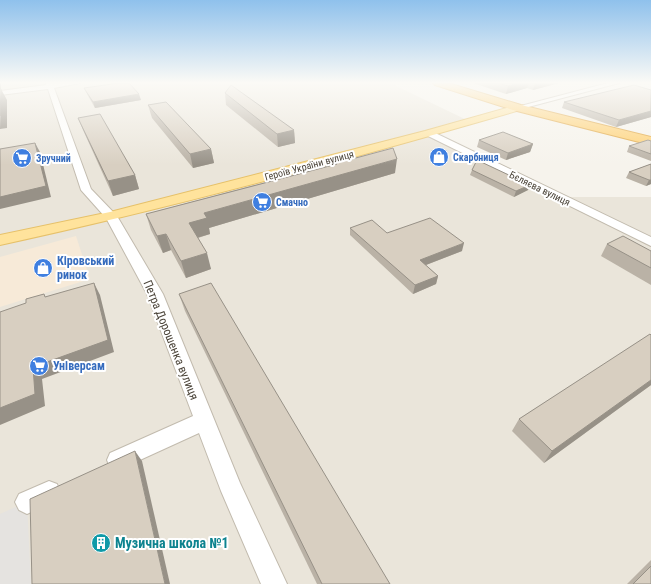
<svg xmlns="http://www.w3.org/2000/svg" width="651" height="584" viewBox="0 0 651 584" font-family="'Roboto Condensed',sans-serif">
<style>
.residential{fill:#eae5da}
.commercial{fill:#f7ead8}
.parking{fill:#e5e3e0}
.lines{fill:none;stroke-linecap:round;stroke-linejoin:round}
.minor-casing{stroke:#c2bbae;stroke-width:2}
.major-casing{stroke:#e6c16a;stroke-width:2}
.highway-casing{stroke:#e0a43c;stroke-width:2}
.minor{fill:#fff;fill-rule:evenodd}
.major{fill:#ffe39c;fill-rule:evenodd}
.highway{fill:#ffcf6e;fill-rule:evenodd}
.wall{fill:#bab2a6}
.shaded-wall{fill:#979187}
.building{fill:#d8cfc1;stroke:#979187}
.labels{text-anchor:middle;stroke-width:4;stroke-linejoin:round;paint-order:stroke}
.far-shop-label{font-size:10px;font-weight:bold;fill:#366cbe;stroke:#fff;text-anchor:start}
.far-street-label{font-size:10px;fill:#4b4439;stroke:#fff}
.shop-label{font-size:12px;font-weight:bold;fill:#366cbe;stroke:#fff;text-anchor:start}
.street-label{font-size:12px;fill:#4b4439;stroke:#fff}
.near-culture-label{font-size:14px;font-weight:bold;fill:#0d838f;stroke:#fff;text-anchor:start}
</style>
<rect width="100%" height="100%" fill="#f6f3ec"/>
<path class="residential" d="M0,83h390l81,39 -41,11 127,64h94v387h-651z"/>
<path class="commercial" d="M76,236l14,43 -90,28v-50z"/>
<path class="parking" d="M27,502l4,82h-31v-70z"/>
<g class="lines">
<g class="minor-casing">
<g id="minor">
<path d="M46,83h34l-26,5 37,101 26,27 46,78 77,189 47,101h-26l-40,-93 -22,-58 -81,37 -8,-3 -3,-7 3,-7 83,-37 -46,-122 -41,-76 -25,-28 -33,-101 -48,6v-4l46,-6z"/>
<path d="M608,83h11l-102,27 -4,-2z"/>
<path d="M429,130l222,107v9l-225,-111 -1,-2z"/>
<path d="M49,481l8,3 3,8 -3,8 -30,14 -8,-4 -4,-8 4,-8z"/>
</g>
</g>
<g class="major-casing">
<path id="major" d="M517,105l5,3 -2,2c-172,50 -345,97 -520,135v-10l110,-23 315,-81z"/>
</g>
<g class="highway-casing">
<path id="highway" d="M433,83h15l73,22 130,32v8l-138,-35 -78,-25z"/>
</g>
<use href="#minor" class="minor"/>
<use href="#major" class="major"/>
<use href="#highway" class="highway"/>
</g>
<g class="wall">
<path d="M473,83h86l-26,7 -6,-2 -21,6z"/>
<path d="M84,88l57,12 -46,8 -8,-14z"/>
<path d="M651,90v27l-35,10 -54,-19 2,-6z"/>
<path d="M225,93l69,37 1,13 -17,4 -52,-42z"/>
<path d="M148,105l63,44 3,14 -21,5 -41,-50z"/>
<path d="M78,118l57,57 4,14 -26,7 -30,-66z"/>
<path d="M479,140l54,4 -3,8 -24,8 -29,-13z"/>
<path d="M651,141v20l-24,-9 2,-6z"/>
<path d="M352,159l43,14 -186,55 1,6 -12,4 13,31 -25,9 -15,-28 -8,3 -12,-23 -5,-16 185,-49v-5z"/>
<path d="M651,164v20l-5,2 -20,-8 3,-6z"/>
<path d="M472,170l58,15 -2,5 -14,7 -44,-22z"/>
<path d="M350,228l37,5 75,18 -36,14 12,11 -2,8 -23,10 -63,-59z"/>
<path d="M607,244l44,7v34l-50,-29z"/>
<path d="M179,294l211,290h-73l-132,-273z"/>
<path d="M651,335v50l-107,78 -32,-32 7,-12z"/>
<path d="M651,560v24h-24z"/>
</g>
<g class="shaded-wall">
<path d="M0,83h1v6l-1,1z"/>
<path d="M519,83h10l-2,5 -21,6 2,-8z"/>
<path d="M535,83h24l-26,7z"/>
<path d="M1,89l6,11v28l-7,1z"/>
<path d="M139,94l2,6 -46,8 -2,-6z"/>
<path d="M651,111v6l-35,10 3,-7z"/>
<path d="M294,130l1,13 -17,4 -1,-13z"/>
<path d="M35,143l5,9 11,45 -51,12v-12z"/>
<path d="M533,144l-3,8 -24,8 2,-7z"/>
<path d="M211,149l3,14 -21,5 -3,-14z"/>
<path d="M397,159l-2,14 -186,55 1,6 -17,5 -4,-16 15,-10z"/>
<path d="M135,175l4,14 -26,7 -5,-15z"/>
<path d="M649,180h2v4l-5,2z"/>
<path d="M530,185l-2,5 -14,7 2,-6z"/>
<path d="M166,234l5,16 -8,3 -6,-17z"/>
<path d="M464,243l-2,8 -44,17 2,-8z"/>
<path d="M207,253l4,16 -25,9 -5,-17z"/>
<path d="M438,276l-2,8 -23,10 2,-9z"/>
<path d="M94,283l6,12 14,57 -72,27 3,27 -45,19v-17z"/>
<path d="M651,380v5l-107,78 8,-12z"/>
<path d="M135,451l7,10 28,123h-5z"/>
</g>
<g class="building">
<path d="M119,83h10l10,11 -46,8 -9,-14z"/>
<path d="M499,83h20l-11,3z"/>
<path d="M231,85l63,45 -17,4 -52,-41z"/>
<path d="M634,85l17,5v21l-32,9 -55,-18z"/>
<path d="M0,89h1l-1,27z"/>
<path d="M166,102l45,47 -21,5 -42,-49z"/>
<path d="M100,114l35,61 -27,6 -30,-63z"/>
<path d="M503,132l30,12 -25,9 -29,-13z"/>
<path d="M648,140l3,1v13l-22,-8z"/>
<path d="M35,143l11,43 -46,11v-48z"/>
<path d="M393,148l4,11 -193,54 3,5 -18,5 18,30 -26,8 -15,-27 -9,2 -11,-22 191,-50 -6,-4 16,-4 5,3z"/>
<path d="M477,160l53,25 -14,6 -44,-21z"/>
<path d="M651,164v16h-2l-20,-8z"/>
<path d="M430,218l34,25 -44,17 18,16 -23,9 -65,-57 22,-8 15,13z"/>
<path d="M623,236l28,15v17l-44,-24z"/>
<path d="M94,283l14,57 -75,27 2,27 -35,14v-96l26,-9v-4l18,-5 1,3z"/>
<path d="M211,283l179,301h-68l-143,-290z"/>
<path d="M650,334l1,1v45l-99,71 -33,-32z"/>
<path d="M135,451l30,133h-133l-2,-85z"/>
<path d="M651,566v18h-18z"/>
</g>
<linearGradient id="sky" x2="0" y2="1"><stop stop-color="#8fc1ec"/><stop offset="0.5" stop-color="#fbfaf6"/><stop offset="1" stop-color="#fbfaf6" stop-opacity="0"/></linearGradient>
<rect width="651" height="165" fill="url(#sky)"/>
<defs>
<g id="shop-disc" transform="scale(1)"><circle r="9.5" fill="#3f7fe0" stroke="#fff"/><path d="M-5-2.5h2.3a2.7 3.5 0 0 1 5.4 0H5L5.5 6h-11ZM-1.5-2.5h3a1.5 2.3 0 0 0-3 0Z" fill="#fff"/></g>
<g id="supermarket-disc" transform="scale(1)"><circle r="9.5" fill="#3f7fe0" stroke="#fff"/><path d="M-6-5.5h2.5l.6 2H6L4.5 2H-2.5L-4.4-4H-6ZM-1.5 3.2a1.3 1.3 0 1 0 .1 0ZM3 3.2a1.3 1.3 0 1 0 .1 0Z" fill="#fff"/></g>
<g id="building-disc" transform="scale(1)"><circle r="9.5" fill="#0f9aa8" stroke="#fff"/><path d="M-4-6H4V6H1V3H-1V6H-4ZM-2.5-4.3h1.7v1.8h-1.7ZM.8-4.3h1.7v1.8H.8ZM-2.5-1h1.7V.8h-1.7ZM.8-1h1.7V.8H.8Z" fill="#fff"/></g>
</defs>
<g fill-rule="evenodd">
<use href="#shop-disc" x="439" y="157"/>
<use href="#supermarket-disc" x="22" y="158"/>
<use href="#supermarket-disc" x="262" y="202"/>
<use href="#shop-disc" x="43" y="268"/>
<use href="#supermarket-disc" x="39" y="366"/>
<use href="#building-disc" x="101" y="543"/>
</g>
<g class="labels">
<g class="far-shop-label">
<text x="453" y="161">Скарбниця</text>
<text x="36" y="162">Зручний</text>
<text x="276" y="206">Смачно</text>
</g>
<g class="far-street-label">
<text transform="translate(309 165) rotate(-15)" y="4">Героїв України вулиця</text>
<text transform="translate(540 188) rotate(26)" y="4">Бєляєва вулиця</text>
</g>
<g class="shop-label">
<text x="57" y="265">Кіровський<tspan x="57" dy="14">ринок</tspan></text>
<text x="53" y="370">Універсам</text>
</g>
<g class="street-label">
<text transform="translate(171 340) rotate(68)" y="4">Петра Дорошенка вулиця</text>
</g>
<g class="near-culture-label">
<text x="115" y="548">Музична школа №1</text>
</g>
</g>
</svg>
